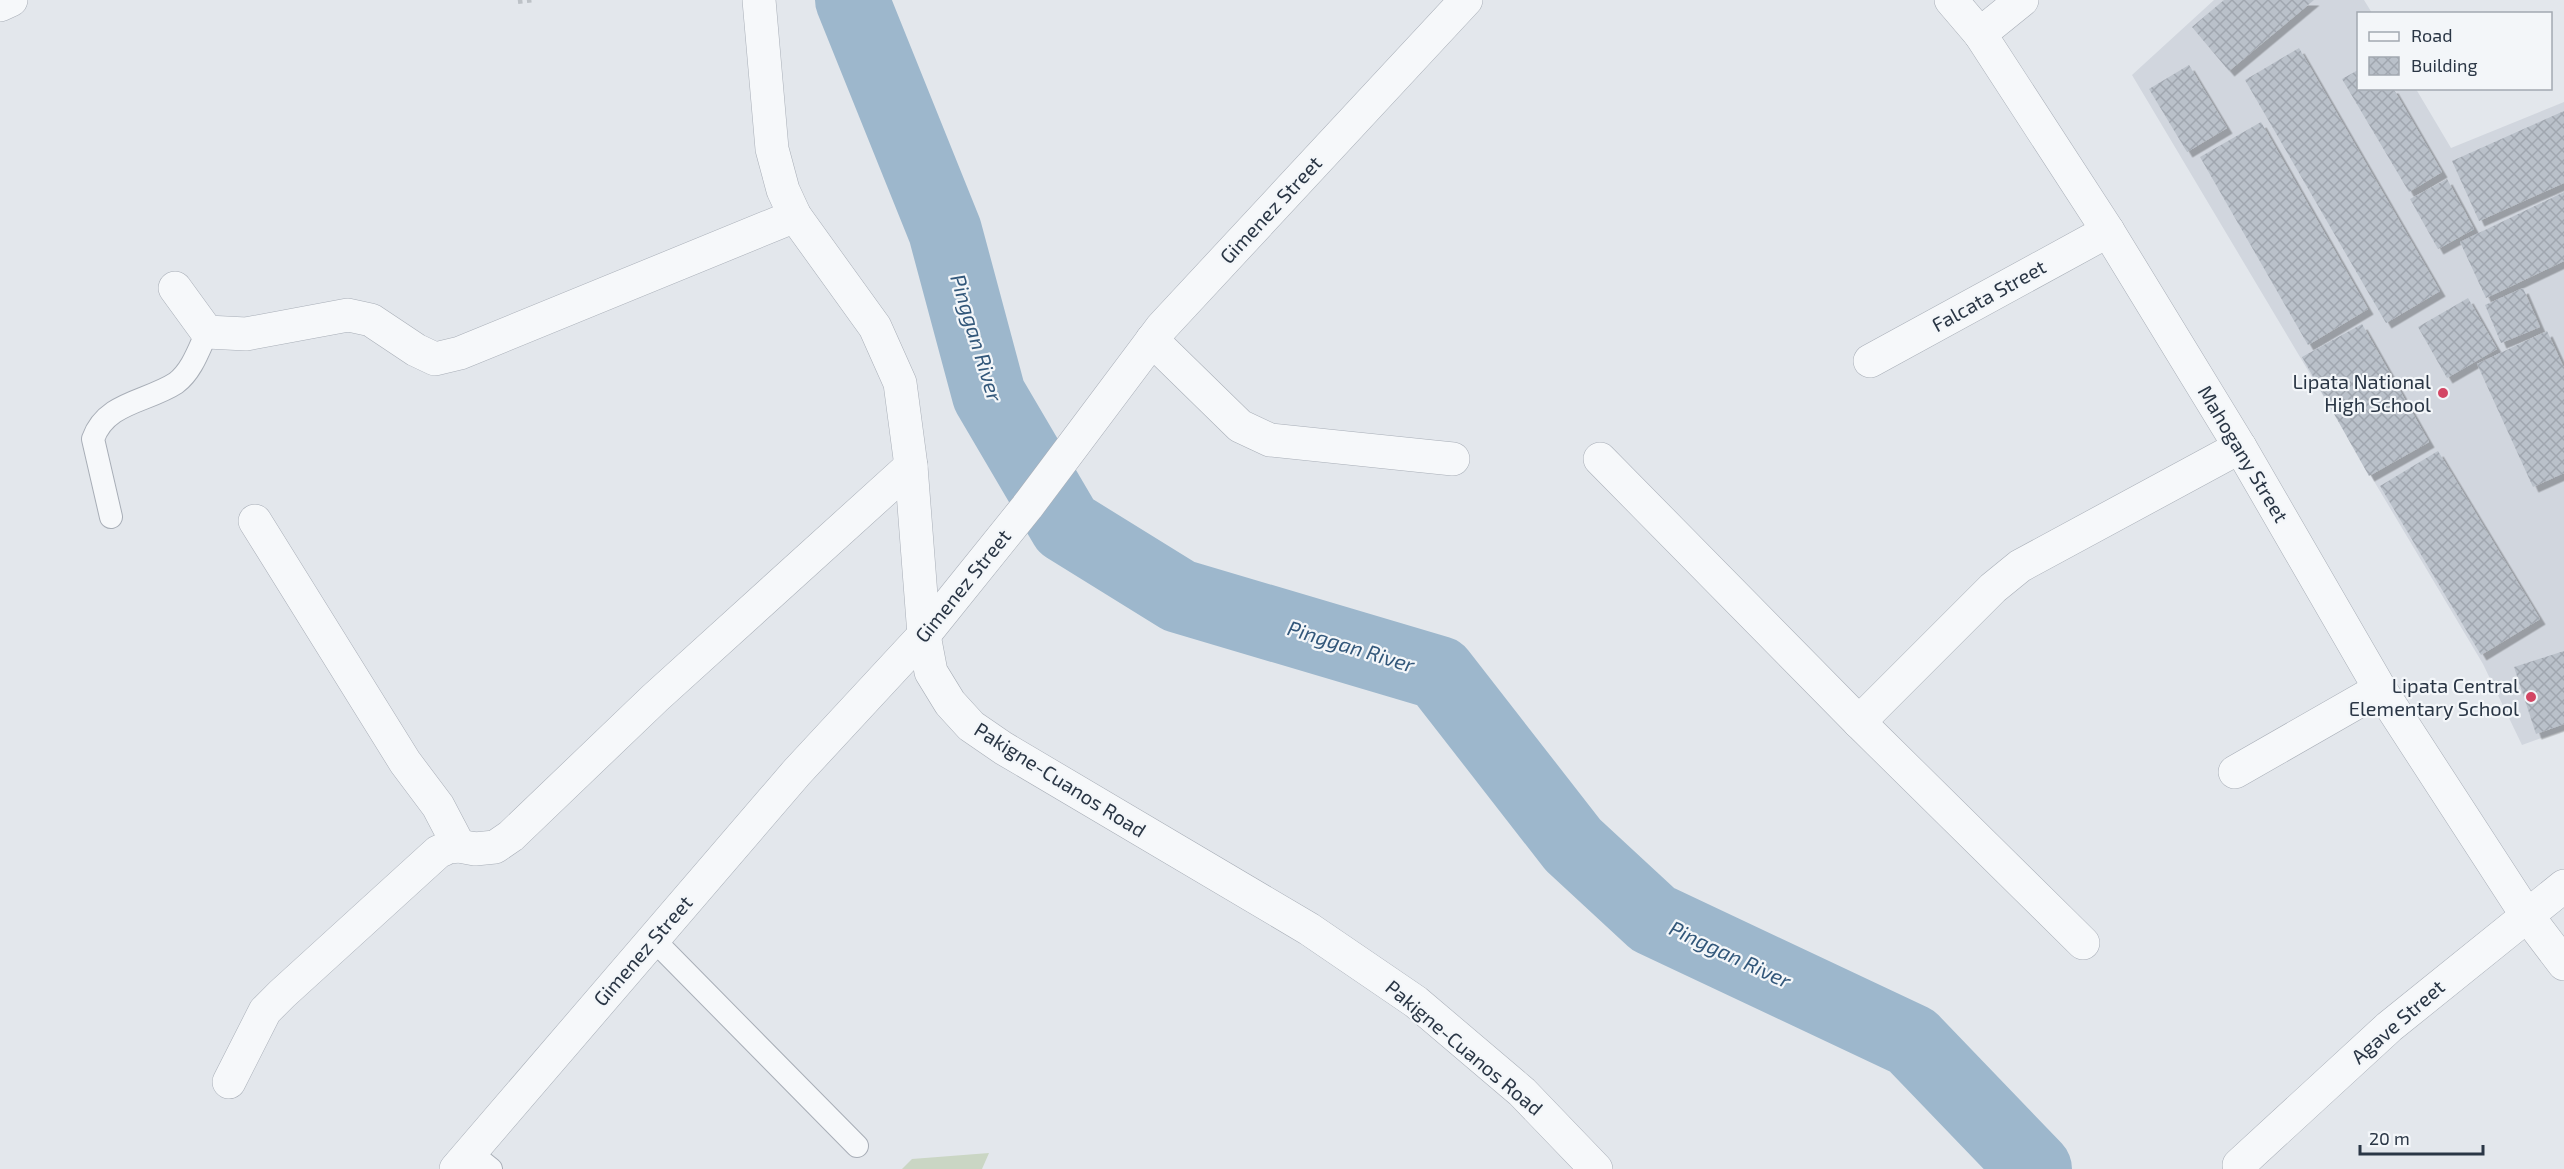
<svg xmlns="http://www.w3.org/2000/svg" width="2564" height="1169" viewBox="0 0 2564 1169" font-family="'Exo 2',sans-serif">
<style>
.built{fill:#d1d6de}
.green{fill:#cad6c4}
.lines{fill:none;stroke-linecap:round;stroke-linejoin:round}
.river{stroke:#9db7cc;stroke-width:74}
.building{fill:url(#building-cross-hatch);filter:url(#shadow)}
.service-casing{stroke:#a8aeb7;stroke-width:24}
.minor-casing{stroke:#a8aeb7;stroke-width:34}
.tertiary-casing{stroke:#a8aeb7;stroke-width:34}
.path{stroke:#bdc2c7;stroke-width:4;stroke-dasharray:4.5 4.5;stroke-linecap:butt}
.service{stroke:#f6f8fa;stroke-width:22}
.minor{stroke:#f6f8fa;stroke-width:33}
.tertiary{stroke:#f6f8fa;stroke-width:33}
.poi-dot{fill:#d34664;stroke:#f3f6f9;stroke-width:2}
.labels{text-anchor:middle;stroke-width:4.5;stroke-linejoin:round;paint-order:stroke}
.street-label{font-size:20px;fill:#2a3645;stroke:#f3f6f9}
.poi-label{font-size:20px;fill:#2a3645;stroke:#f3f6f9;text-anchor:end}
.water-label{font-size:21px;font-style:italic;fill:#32577a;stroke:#f3f6f9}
</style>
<defs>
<pattern id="building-cross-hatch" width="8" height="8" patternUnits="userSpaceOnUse" patternTransform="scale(1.5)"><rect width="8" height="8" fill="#bac1ca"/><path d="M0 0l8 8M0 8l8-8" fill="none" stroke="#a0a6af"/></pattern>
<filter id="shadow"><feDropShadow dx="5.5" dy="5.5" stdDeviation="0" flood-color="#0004"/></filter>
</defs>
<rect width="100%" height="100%" fill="#e3e7ec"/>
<path class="built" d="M2214,0h150l8,13 -14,1v74l58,1 35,59 113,-46v628l-42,15 -39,-81 -351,-589z"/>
<path class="green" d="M989,1153l-7,16h-80l10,-10z"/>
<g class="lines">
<path class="river" d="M852,0l93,231 44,164 77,131 113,70 260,77 134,172 80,74 259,122 123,128"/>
</g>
<g class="building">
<path d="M2224,0h90l-85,71 -37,-44z"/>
<path d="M2299,48l141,243 -54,32 -141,-243z"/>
<path d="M2189,65l38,63 -40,24 -38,-63z"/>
<path d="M2358,70v18h35l49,84 -33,20 -67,-113z"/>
<path d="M2564,111v72l-85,38 -27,-60z"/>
<path d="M2261,122l107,187 -60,36 -108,-188z"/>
<path d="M2447,179l27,50 -36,20 -28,-50z"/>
<path d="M2564,192v69l-78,37 -26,-56z"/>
<path d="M2523,288l17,39 -39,16 -16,-38z"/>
<path d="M2468,298l29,51 -50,29 -29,-51z"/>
<path d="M2362,324l67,118 -60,34 -67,-119z"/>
<path d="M2547,331l17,37v105l-31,14 -56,-123z"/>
<path d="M2438,451l102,168 -59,36 -101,-169z"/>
<path d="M2564,651v73l-28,10 -22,-67z"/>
</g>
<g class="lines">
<g class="service-casing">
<g id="service">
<path d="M111,517l-18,-78c13,-37 54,-37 83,-56 16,-12 23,-34 31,-51"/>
<path d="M653,939l204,207"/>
<path d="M470,1152l21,17"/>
</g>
</g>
<g class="minor-casing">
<g id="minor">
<path d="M1951,0l29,34 128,197 132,216 140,242 146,225 38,50"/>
<path d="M0,5l11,-5"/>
<path d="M1980,34l42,-34"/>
<path d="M175,288l32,44 39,2 102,-19 23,5 45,30 19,9 25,-6 335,-137"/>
<path d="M1152,340l88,86 30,14 183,19"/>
<path d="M1870,361l238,-130"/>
<path d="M1600,459l259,263 224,221"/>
<path d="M255,521l150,241 33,44 21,40"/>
<path d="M1859,722l134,-134 27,-22 220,-119"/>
<path d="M2235,772l145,-83"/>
<path d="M229,1082l36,-71 17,-17 156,-142 11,-5 10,-1 16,3 20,-2 16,-11 144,-138 256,-232"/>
<path d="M2239,1165l150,-138 175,-141"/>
<path d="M456,1169l341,-397 127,-137"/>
</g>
</g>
<g class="tertiary-casing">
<g id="tertiary">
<path d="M759,0l13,149 11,41 12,26 80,111 25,56 11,83 13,169 7,37 19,31 21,23 32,22 306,181 107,73 106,90 74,77"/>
<path d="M924,635l103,-128 135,-180 304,-327"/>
</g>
</g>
<path class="path" d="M518,2l17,-2"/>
<use href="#service" class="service"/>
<use href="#minor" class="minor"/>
<use href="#tertiary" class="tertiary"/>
</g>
<g class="poi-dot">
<circle cx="2443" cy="393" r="6"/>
<circle cx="2531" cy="697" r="6"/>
</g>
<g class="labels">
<g class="street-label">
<text transform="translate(1271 210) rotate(-47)" y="7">Gimenez Street</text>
<text transform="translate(1989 296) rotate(-29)" y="7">Falcata Street</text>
<text transform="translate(2243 454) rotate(59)" y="7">Mahogany Street</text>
<text transform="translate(963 586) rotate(-51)" y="7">Gimenez Street</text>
<text transform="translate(1060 780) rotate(32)" y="7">Pakigne-Cuanos Road</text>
<text transform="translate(643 951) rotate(-49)" y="7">Gimenez Street</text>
<text transform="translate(2398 1022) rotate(-41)" y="7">Agave Street</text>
<text transform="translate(1464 1048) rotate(40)" y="7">Pakigne-Cuanos Road</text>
</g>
<g class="poi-label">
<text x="2431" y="389">Lipata National<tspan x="2431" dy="23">High School</tspan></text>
<text x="2519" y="693">Lipata Central<tspan x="2519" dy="23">Elementary School</tspan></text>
</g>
<g class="water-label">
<text transform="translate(976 338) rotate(73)" y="7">Pinggan River</text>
<text transform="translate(1351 647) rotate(17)" y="7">Pinggan River</text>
<text transform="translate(1730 955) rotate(25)" y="7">Pinggan River</text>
</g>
</g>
<rect x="2357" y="12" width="195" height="78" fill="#f3f6f9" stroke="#a3a9b1" stroke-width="1.5"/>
<rect x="2369" y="32" width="30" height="9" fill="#f6f8fa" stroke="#a3a9b1" stroke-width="1.5"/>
<text x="2411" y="42" font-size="18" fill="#2a3645">Road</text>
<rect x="2369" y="57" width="30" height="18" fill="url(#building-cross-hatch)" stroke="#a3a9b1" stroke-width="1.5"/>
<text x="2411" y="72" font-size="18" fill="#2a3645">Building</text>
<path d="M2360 1145v9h123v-9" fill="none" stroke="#2a3645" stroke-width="3"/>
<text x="2369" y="1145" font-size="18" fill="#2a3645" stroke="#f3f6f9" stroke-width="4.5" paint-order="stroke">20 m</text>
</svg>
